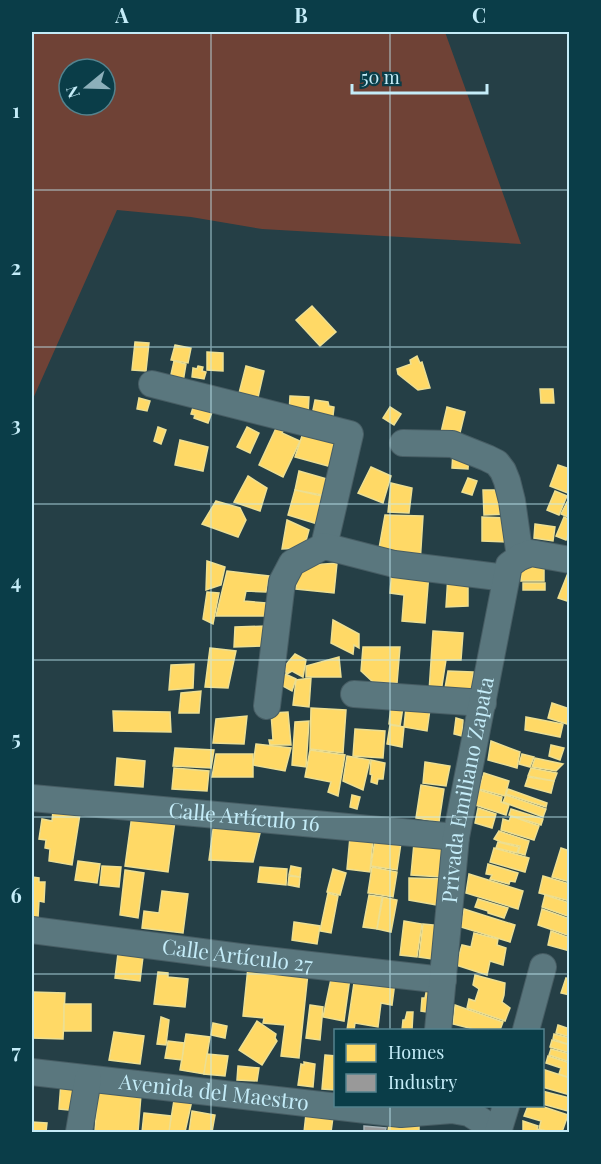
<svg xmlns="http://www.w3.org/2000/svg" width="601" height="1164" viewBox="0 0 601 1164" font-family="'Playfair Display',serif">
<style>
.green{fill:#6f4236;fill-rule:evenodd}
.homes{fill:#ffd966;stroke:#eddf92;stroke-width:1.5}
.industry{fill:#999;stroke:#a6b2b6;stroke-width:1.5}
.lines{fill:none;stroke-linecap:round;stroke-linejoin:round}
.minor-casing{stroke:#475d64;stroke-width:28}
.minor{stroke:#5a777e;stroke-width:26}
.grid{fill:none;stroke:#c4ecf8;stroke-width:1.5;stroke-opacity:0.55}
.labels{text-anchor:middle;stroke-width:6;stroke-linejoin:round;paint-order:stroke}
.street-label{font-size:21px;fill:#c4ecf8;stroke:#0a3d48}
.neatline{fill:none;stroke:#c4ecf8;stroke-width:2}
.grid-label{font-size:20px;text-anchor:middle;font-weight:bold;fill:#c4ecf8}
</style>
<rect width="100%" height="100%" fill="#253f46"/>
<path class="green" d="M32,32h413l76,212 -259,-15 -71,-12 -74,-7 -85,191zM69,69h36v36h-36z"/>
<g class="homes">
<path d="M312,306l24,26 -16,14 -24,-26z"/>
<path d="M135,342l14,1 -3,28 -14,-1z"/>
<path d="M175,345l16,3 -3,15 -17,-3z"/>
<path d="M207,352l16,1v18l-16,-1z"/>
<path d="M417,356l3,7 2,-1 8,26 -12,2 -20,-16 -1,-5 14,-5 -1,-4z"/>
<path d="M174,361l12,3 -3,18 -13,-3z"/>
<path d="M198,366l5,1 -1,4 4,1 -2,7 -12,-2 1,-9 4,1z"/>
<path d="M246,366l18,5 -8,35 -19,-5z"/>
<path d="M540,389h13l1,14h-13z"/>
<path d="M290,396l19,1 -1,18 -19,-1z"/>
<path d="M139,398l11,3 -3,10 -10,-2z"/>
<path d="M196,398l19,6 -7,19 -14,-5 1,-3 -4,-1z"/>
<path d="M315,400l13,2 1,4 5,1 -2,17 -8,-2 1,-8h-3l-2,8 -9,-2z"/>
<path d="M390,407l11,7 -7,11 -11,-7z"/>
<path d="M447,407l18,5 -8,33 -18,-4z"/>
<path d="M278,424l7,3 -3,6 18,8 -17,36 -24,-12z"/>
<path d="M158,427l8,3 -5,14 -7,-3z"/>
<path d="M247,427l12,6 -9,20 -13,-6z"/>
<path d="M305,427l36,8 -2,34 -44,-12z"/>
<path d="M180,440l28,7 -5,24 -28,-6z"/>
<path d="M453,451l16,1 -1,17 -16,-1z"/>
<path d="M558,465l12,4v25l-20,-8z"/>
<path d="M371,467l20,9 -8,27 -25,-10z"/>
<path d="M299,471l28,8 -5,16 -27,-5z"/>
<path d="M248,476l19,12 -7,23 -26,-9z"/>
<path d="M468,478l9,3 -5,14 -10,-3z"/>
<path d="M391,483l21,5 -3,25 -21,-1z"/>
<path d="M295,490l36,8 -7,28 -36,-11z"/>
<path d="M483,490h17l10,24 -26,1z"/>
<path d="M555,491l12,5 -8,19 -12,-5z"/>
<path d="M570,496v22l-9,-4z"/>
<path d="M216,501l24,7 6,12 -8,17 -36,-13z"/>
<path d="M385,515l38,1 -3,48 -42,-10z"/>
<path d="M482,517l26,1 -1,24 -25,-1z"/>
<path d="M564,517l6,3v11l-4,9 -10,-4z"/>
<path d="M287,520l22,10 -5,18 -22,1z"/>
<path d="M535,524l20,3 -2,14 -19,-3z"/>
<path d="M207,561l18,6 -4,18 -15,5z"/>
<rect x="521" y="561" width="23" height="20"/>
<path d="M337,563l-3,30 -38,-4 2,-23z"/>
<path d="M570,568v34l-12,-4z"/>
<path d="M392,569l37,4 -4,50 -23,-2 2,-26 -14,-2z"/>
<path d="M227,571l42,5 -3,16 -20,-1 -2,10 22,2 -1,13h-49z"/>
<path d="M448,575l20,1v30l-22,1z"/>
<rect x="523" y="583" width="22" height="7"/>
<path d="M207,592l12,1 -6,31 -10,-5z"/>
<path d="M333,620l26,14v14l-5,-3 -1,9 -22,-11z"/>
<path d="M266,626l-2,20 -30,1 1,-20z"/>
<path d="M433,631l30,2 -2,27h-15l-5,32h-12z"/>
<path d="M363,647h37l-3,36 -24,-1 -12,-11z"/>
<path d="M210,648l26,3 -8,37 -23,-1z"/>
<path d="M295,654l11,6 -3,17 -11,-6 -5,3 -2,-3 1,-2 -2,-2z"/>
<path d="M339,657l2,20h-35v-11z"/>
<path d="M194,664l-1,24 -24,2 2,-25z"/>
<path d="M448,671l25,1v21l-29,1z"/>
<path d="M283,673l13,6 -4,12 -13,-7z"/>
<path d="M311,678l-2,29 -16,-2 3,-25z"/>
<path d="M201,691l-2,22h-20l2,-20z"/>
<path d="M552,703l18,6v16l-22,-7z"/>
<path d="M391,705l12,2 -3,19 -11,-2z"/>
<path d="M406,707l24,2 -3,22 -23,-4z"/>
<path d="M311,708l35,2 -3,43 -33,-4z"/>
<path d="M113,711l57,1 1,20 -57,-1z"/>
<path d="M288,712l3,33h-21l-1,-5h4l-2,-27z"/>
<path d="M247,716l-3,28 -31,-1 3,-24z"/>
<path d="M526,717l37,7 -3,13 -35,-7z"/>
<path d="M456,718l7,2 -1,16 -8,-2z"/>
<path d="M309,721l-3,46 -14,-2 3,-43z"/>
<path d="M390,725l14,2 -2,20 -15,-3z"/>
<path d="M355,729l30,2 -2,27 -30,-2z"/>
<path d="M491,741l29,11 -3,16 -29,-8z"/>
<path d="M256,744l35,4 -6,23 -32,-6z"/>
<path d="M551,745l13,3 -4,12 -11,-4z"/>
<path d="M175,748l39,2 -3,18 -38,-2z"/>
<path d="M310,750l35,5 -7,41 -10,-4 3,-10 -26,-5z"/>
<path d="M216,754h37v23h-41z"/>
<path d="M522,754l12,3 -4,10 -11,-3z"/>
<path d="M347,756l23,4 -7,30 -20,-9z"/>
<path d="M117,758l28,3 -2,26 -28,-2z"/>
<path d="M535,758l28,6 -7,7 -24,-4z"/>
<path d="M371,760l14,3 -2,16h-5l-1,5 -6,-2 1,-7 -2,-1z"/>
<path d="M425,762l25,4 -4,20 -23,-3z"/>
<path d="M174,768l35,3 -2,20 -35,-2z"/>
<path d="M531,768l26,5 -3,8 -26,-5z"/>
<path d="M484,773l25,8 -4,15 -26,-7z"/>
<path d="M528,777l26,4 -3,12 -26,-7z"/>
<path d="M421,785l23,4 -5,33 -23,-4z"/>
<path d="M508,789l39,14 -1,4 -40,-13z"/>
<path d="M479,790l23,7 -1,5 8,3 -3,10 -31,-10z"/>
<path d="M352,795l8,2 -3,12 -7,-2z"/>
<path d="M506,795l40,14 -3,8 -40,-15z"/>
<path d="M478,808l18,6 -4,14 -17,-5z"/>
<path d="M511,809l32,10 -2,6 -32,-10z"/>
<path d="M53,810l27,4 -8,51 -23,-4 1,-12 -5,-1 1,-8 -7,-1 3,-20 10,2z"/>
<path d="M132,815l43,6 -7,51 -43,-6z"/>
<path d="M511,816l28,10 -5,14 -33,-10 2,-11 6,2z"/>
<path d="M214,822l47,7 -8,33 -44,-2z"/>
<path d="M499,831l30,10 -4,14 -7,-2 2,-7 -19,-4 -7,-3z"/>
<path d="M350,837l23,2 -3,33 -23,-3z"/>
<path d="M375,839l26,4 -4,27 -26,-4z"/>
<path d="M498,842l21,5 -2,6 -21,-5z"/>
<path d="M414,843l33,4 -6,30 -30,-2z"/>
<path d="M494,848l35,10 -4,14 -35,-10z"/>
<path d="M561,848l9,3v31l-18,-5z"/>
<path d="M78,861l22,3 -3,19 -22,-3z"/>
<path d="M488,864l30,9 -3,9 -5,-1 -1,3 -19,-5 2,-4 -6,-1z"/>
<path d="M102,866l19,1 -2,20 -19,-2z"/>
<path d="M291,866l10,2 -1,9 -11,-2z"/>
<path d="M260,867l27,2 -1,16 -28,-3z"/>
<path d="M372,867l25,5 -4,25 -25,-4z"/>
<path d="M333,869l13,4 -6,22 -13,-3z"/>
<path d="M125,870l19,3 -6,45 -18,-3z"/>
<path d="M469,874l54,17 -5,18 -52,-16z"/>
<path d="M289,876l11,1 -1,10 -11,-2z"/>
<path d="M543,876l27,8v17l-31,-8z"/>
<path d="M32,877l7,1v4h6l-1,20 -5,-1 -1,17h-6z"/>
<path d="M409,878l37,1 -3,27 -34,-6z"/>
<path d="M162,891l26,3 -5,39 -41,-5 2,-17 15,2z"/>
<path d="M328,893l10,3 -7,37 -11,-2z"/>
<path d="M369,895l13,2 -5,32 -14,-2z"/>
<path d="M545,895l25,8v14l-28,-10z"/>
<path d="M383,897l14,3 -6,32 -14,-3z"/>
<path d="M478,899l30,9 -4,10 -16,-5v-2l-13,-4z"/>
<path d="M464,909l51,16 -5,17 -49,-15z"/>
<path d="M542,909l28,10v17l-32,-11z"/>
<path d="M404,921l18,3 -5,33 -17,-2z"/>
<path d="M294,922l26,4 -3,18 -25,-4z"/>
<path d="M423,924l20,2 -4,34 -20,-3z"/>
<path d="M551,931l19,7v13l-22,-6z"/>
<path d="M474,933l24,6 -1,6 9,3 -3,17 -13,-4 -3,14 -31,-10 6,-20 9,2z"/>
<path d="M119,945l25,4 -4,32 -25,-3z"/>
<path d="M248,967l60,6 -9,85 -18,-2 4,-31 -22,-2 1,-5 -21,-2z"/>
<path d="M158,972l10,1v4l20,2 -3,28 -31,-3z"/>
<path d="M475,975l30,8 -1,12 -2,7 8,6 -5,13 -38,-13 2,-9 6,2 4,-12 -6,-4z"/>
<path d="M355,976l17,3 -1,7 10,1 1,-7 13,2 -3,23 -11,-2 -3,24 -23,-4 -1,7h-7z"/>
<path d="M350,978l-6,43 -21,-4 8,-38z"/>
<path d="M566,978l4,1v16l-9,-2z"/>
<path d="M427,988l8,2 -2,23 -12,-2 1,-13h3z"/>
<path d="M32,992l33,1 -2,46 -31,-1z"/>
<rect x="64" y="1004" width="27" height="27"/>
<path d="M310,1005l13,2 -3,33 -14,-2z"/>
<path d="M455,1005l48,17 -3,8h-23l-24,-6z"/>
<path d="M407,1012h6l-1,18h-10l1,-10h2z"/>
<path d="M161,1017l8,3 -3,25 -9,-1z"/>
<path d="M257,1021l19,13 -1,4 2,3 -15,24 -23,-15z"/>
<path d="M213,1023l14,3 -2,12 -14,-3z"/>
<path d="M558,1025l12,4v8l-14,-4z"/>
<path d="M114,1032l30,4 -4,28 -31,-4z"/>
<path d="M186,1034l24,3 -6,37 -24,-4z"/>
<path d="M554,1034l16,4v7l-17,-6z"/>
<path d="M552,1040l18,5v8l-20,-6z"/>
<path d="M168,1041l16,2 -2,17 -17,-2z"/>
<path d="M551,1049l19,5v8l-21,-7z"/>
<path d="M207,1054l21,2 -3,20 -21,-2z"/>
<path d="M325,1055l11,1v34l-14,-1z"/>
<path d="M548,1056l22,7v15l-11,-4 2,-6 -15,-5z"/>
<path d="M304,1062l11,2 -2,23 -15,-2 3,-21 3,1z"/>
<path d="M238,1066l21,2 -2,13 -20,-1z"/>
<path d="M542,1069l28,9v17l-28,-8z"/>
<path d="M61,1082l20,1 -2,28 -20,-2z"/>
<path d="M98,1090l43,5 -3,37h-32l-11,-1z"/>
<path d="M542,1091l28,7 -2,13 -26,-7z"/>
<path d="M175,1094l18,2 -8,36 -16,-1z"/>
<path d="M528,1106h13l27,9 -6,17h-12l-11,-3 2,-8 -17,-5z"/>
<path d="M192,1111l23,4 -3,17h-23z"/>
<path d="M144,1113l27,3 -2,16h-27z"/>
<path d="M306,1114l27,3 -2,15h-27z"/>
<path d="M523,1121l15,5 -1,3 6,3h-20z"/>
<path d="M32,1122l15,1 -1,9h-14z"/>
<path d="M389,1123l30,3v6h-31z"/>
</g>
<path class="industry" d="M364,1126l22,2 -1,4h-21z"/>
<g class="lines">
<g class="minor-casing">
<g id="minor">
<path d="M152,384l198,50 -26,112"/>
<path d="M403,443l49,1 35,14 10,5 6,8 4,10 5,20 8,56"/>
<path d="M354,694l129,9"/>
<path d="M267,706l15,-124 10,-19 32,-17 70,18 112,14"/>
<path id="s1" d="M32,798l424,39"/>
<path id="s2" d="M32,930l208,27 203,23"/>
<path id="s3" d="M438,1030l18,-193 53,-272 11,-8 11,-4 39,7"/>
<path d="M526,1030l17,-63"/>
<path id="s4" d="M32,1072l369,42 51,-4 17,3 30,19"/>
<path d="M79,1132l9,-53"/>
<path d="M498,1132l8,-26"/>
</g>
</g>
<use href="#minor" class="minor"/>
</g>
<path class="grid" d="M211,32v1100M390,32v998M32,190h538M32,347h538M32,504h538M32,660h538M32,817h538M32,974h538M390,1106v26"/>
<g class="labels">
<g class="street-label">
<text dy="7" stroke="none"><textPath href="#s3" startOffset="242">Privada Emiliano Zapata</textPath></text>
<text dy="7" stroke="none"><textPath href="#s1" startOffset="213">Calle Artículo 16</textPath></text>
<text dy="7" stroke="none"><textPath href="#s2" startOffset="207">Calle Artículo 27</textPath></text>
<text dy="7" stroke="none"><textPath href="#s4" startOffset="183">Avenida del Maestro</textPath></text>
</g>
</g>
<rect width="601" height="1164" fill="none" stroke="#0a3d48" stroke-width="66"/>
<rect x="334" y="1029" width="210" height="78" fill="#0a3d48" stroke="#54838e" stroke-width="1.5"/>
<rect x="346" y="1044" width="30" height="18" fill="#ffd966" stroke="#54838e" stroke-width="1.5"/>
<text x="388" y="1059" font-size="18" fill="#c4ecf8">Homes</text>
<rect x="346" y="1074" width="30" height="18" fill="#999999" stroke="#54838e" stroke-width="1.5"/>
<text x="388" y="1089" font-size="18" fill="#c4ecf8">Industry</text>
<g transform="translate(87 87) rotate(251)"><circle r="28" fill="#0a3d48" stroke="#54838e" stroke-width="1.5"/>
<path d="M0-4.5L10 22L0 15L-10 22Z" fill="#8cafba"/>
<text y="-9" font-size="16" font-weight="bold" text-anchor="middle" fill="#c4ecf8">N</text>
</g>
<path d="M352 84v9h135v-9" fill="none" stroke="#c4ecf8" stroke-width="3"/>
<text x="361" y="84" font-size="18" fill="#c4ecf8" stroke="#0a3d48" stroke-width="4.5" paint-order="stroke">50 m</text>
<rect x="33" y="33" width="535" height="1098" class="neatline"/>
<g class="grid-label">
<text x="122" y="23">A</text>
<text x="301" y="23">B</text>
<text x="479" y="23">C</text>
<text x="16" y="118">1</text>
<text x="16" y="275">2</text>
<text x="16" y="432">3</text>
<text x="16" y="589">4</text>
<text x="16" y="746">5</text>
<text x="16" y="903">6</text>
<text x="16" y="1059">7</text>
</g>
</svg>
